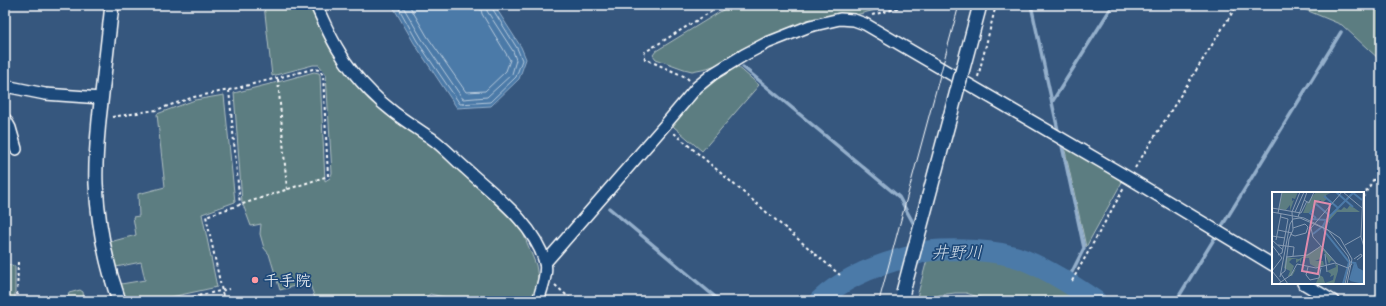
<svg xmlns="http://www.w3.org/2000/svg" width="1386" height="306" viewBox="0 0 1386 306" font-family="Caveat,'Klee One',sans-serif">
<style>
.green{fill:#5c7d81;stroke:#aebec0}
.water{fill:#4c7aa8;stroke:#94afcb}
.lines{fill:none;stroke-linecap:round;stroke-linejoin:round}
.shore{stroke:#b7cadc;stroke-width:1}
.stream{stroke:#94afcb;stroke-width:3.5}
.river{stroke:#4c7aa8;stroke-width:21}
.minor-casing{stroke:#fff;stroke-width:14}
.tertiary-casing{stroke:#fff;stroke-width:16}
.path{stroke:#fff;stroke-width:2;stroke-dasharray:3 3;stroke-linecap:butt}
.minor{stroke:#1f4a7a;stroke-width:11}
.tertiary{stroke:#1f4a7a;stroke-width:13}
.tram{stroke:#fff;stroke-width:1}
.tertiary-bridge-casing{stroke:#fff;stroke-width:16;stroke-linecap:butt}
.tertiary-bridge{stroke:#1f4a7a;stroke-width:13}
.poi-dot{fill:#ff9aa2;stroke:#1f4a7a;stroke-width:1.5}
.labels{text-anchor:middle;stroke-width:3.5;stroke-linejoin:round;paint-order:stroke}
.poi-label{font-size:16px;fill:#fff;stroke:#1f4a7a;text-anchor:start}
.water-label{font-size:17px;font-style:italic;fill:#d2dee9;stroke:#1f4a7a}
.inset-river{fill:none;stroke:#4c7aa8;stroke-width:2}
.inset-road{fill:none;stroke:#869ab2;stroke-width:1}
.view{fill:#e08cad;fill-opacity:0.15;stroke:#e08cad;stroke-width:2}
.inset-edge{fill:none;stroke:#fff;stroke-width:2}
</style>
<rect width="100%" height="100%" fill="#36577e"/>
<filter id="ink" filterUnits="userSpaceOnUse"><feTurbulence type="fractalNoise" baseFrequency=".025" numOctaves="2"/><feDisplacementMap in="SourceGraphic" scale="8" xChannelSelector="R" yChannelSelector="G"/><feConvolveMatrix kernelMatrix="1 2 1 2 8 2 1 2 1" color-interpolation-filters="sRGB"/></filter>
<g filter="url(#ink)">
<g class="green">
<path d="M264,5h46l24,48 16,25 18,21 21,17 41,27 14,12 65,62 14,16 13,32 2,13 -4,23h-84l-6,-4 -14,-3 -9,7h-105l-7,-19 -29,8 -11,-36 -5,-6 -4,-14 1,-10 -10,2 -9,-24 -8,-109 44,-11 36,-10 5,1 1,2 5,106 5,-3 2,-5 -6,-99 -7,-9h-6l-41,11z"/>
<path d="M731,5h165l-41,10h-14l-31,6 -43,16 -51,28 -9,3 -15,3 -8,-2 -28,-10 -3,-4 3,-4z"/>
<path d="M1294,5h87v56l-39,-36z"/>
<path d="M736,65l23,20 -57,66 -28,-24 -2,-3 29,-34z"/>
<path d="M224,95l11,107 -33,12 15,73 -64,14h-28l-4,-17 24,-4 -4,-18 -25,5 -6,-25 26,-7 -3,-18 6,-1 -1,-22 27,-7 -8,-73 38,-14z"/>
<path d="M1064,146l59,34 -37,67z"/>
<path d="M946,255c15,0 31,0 46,2 35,5 67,25 97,44h-98l-25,-8h-11l-16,2 -8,6h-15l12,-45z"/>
<path d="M7,264l8,2v35h-10v-36z"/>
<path d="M80,290l3,2 1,7 -1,2h-17l3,-8z"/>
</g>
<path class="water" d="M392,5h102l27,42 5,12 -7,20 -28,27 -34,2 -43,-65z"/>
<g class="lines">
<g class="shore">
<path d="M397,5l20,36 43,63 30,-2 26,-25 6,-17 -5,-12 -25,-40 -1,-3"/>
<path d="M402,5l20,34 41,60 24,-2 25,-23 4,-14 -3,-9 -26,-40 -1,-6"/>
<path d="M409,5l18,31 39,56 19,-1 21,-20 4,-11 -28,-46 -2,-9"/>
</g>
<g class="stream">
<path d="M1031,5l28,130"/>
<path d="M743,67l156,130 17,31"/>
<path d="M1052,102l61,-97"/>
<path d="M1061,141l23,107 -17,34"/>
<path d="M609,208l111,93"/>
<path d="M921,239l7,12"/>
<path d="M1176,301l165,-269"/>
</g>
<path class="river" d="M819,301c24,-23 57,-36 89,-44 6,-2 13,-5 20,-6 26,-3 70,-1 94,8 27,11 50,26 74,42"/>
<g class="minor-casing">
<g id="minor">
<path d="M316,5c7,15 14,32 23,46 8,15 20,29 32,41 18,19 38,31 60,46 12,8 23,21 34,30 29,27 68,54 80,94 3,12 -4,28 -7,39"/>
<path d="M5,86l40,8 56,4"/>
<path d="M5,119l5,9 6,21"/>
<path d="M545,263l120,-138 32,-38 16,-13 31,-19 23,-12 43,-17 30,-7 14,1 11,4 264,154 144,87"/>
<path d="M1303,283l30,18"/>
</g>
</g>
<g class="tertiary-casing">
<path id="tertiary" d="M112,5c-4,38 -9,77 -13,115 -2,22 -4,43 -3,64 2,40 10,80 23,117"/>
</g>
<g class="path">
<path d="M872,15l23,-6 8,-4"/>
<path d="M978,77l18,-72"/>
<path d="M278,79l9,111"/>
<path d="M689,80l-3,-3 -41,-18 -1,-4 1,-3 77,-47"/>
<path d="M229,90l11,115"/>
<path d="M112,117l44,-7 38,-13 35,-7 84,-21 7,1 3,5 5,101 -122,40 18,85"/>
<path d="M674,133l166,142"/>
<path d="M1135,168l102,-163"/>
<path d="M1363,197l18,-30"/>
<path d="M1072,281l52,-93"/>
<path d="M555,285l18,16"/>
<path d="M17,301l1,-40"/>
<path d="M175,301l54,-12"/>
<path d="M1301,301l3,-5"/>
</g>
<use href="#minor" class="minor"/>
<use href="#tertiary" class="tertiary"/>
<path class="tram" d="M879,301l80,-296"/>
<g class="tertiary-bridge-casing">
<path id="tertiary-bridge" d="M903,292l77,-287"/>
</g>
<use href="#tertiary-bridge" class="tertiary-bridge"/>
</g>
</g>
<circle class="poi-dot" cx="255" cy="280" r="4"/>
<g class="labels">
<g class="poi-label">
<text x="263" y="286">千手院</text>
</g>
<g class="water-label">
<text x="957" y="258">井野川</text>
</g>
</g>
<g transform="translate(1272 192)">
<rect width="92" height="92" fill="#36577e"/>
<path d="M10,0h16l-3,7 -3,-1v3l2,-1 -4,11v-6l-4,5 -7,-1zM44,0h17l-7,3 1,4 -4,3 -3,-2 -11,13h-6l4,-10zM78,13l10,7h-23l-8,9 1,2 -2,-1 -2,6 -2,-1 2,-7 11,-11 4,1 3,-3 3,2zM49,54l14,16 -4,-2 -2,4 -5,-13 -3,1 1,6 -7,3h8l1,4 -7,3 -7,-4 -1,-6h-7l-2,6v-4l-4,3v-4h-4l-3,3 5,4 -2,6 4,-3 -4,7h-4l2,-5 -6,-3 2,-11 13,2zM63,72l3,1v6l-4,13 -18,-1 3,-7 -3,-3 7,4 2,6 8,-3 1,-5 -4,2 1,-3 -4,-3 9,-4z" fill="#5c7d81"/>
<path d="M84,70l2,6 6,3v13l-14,-3z" fill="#4c7aa8"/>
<path class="inset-river" d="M64,0l17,15M80,0l10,8M52,4l14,12M44,12l14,12M41,17l-3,4 6,5M40,27l14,1M41,42l10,-8M78,88l5,-17 -6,-1 -24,-30 -2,-6 3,-6 28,-28M71,92l6,-22"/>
<path class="inset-road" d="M71,0l19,16M91,0l-2,45 3,10M32,8l5,3 5,-11M0,16l29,5 6,-12M0,20l32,6 24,12 12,8 12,21 -5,25M23,20l9,-20M6,21l4,-21M26,25l9,-25M6,38l14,3M18,42l5,2 11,-3 2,-6 -3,-3 -12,4M0,44l13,2M0,48l11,10M4,48l5,-26M0,53l10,13 -10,13M6,53l16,2 -1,9M73,53l16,-9M49,54l-8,-9 -2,-9 31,-36M53,62l2,18M6,63l4,-2 6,-34 -7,-2M14,65l22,-2 13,-9 16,18M82,67l7,-5 1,2 -5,4M36,75l-2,8 4,5 9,-2 2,-10M0,79l9,11M8,85l10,-53 3,-5 7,-1 28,12 20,26 2,6 -5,22M6,92l13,-9 6,-11 19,4 19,-5 13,5 4,-4M16,92l-7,-10 4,-3 4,-32 4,-9 -1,-18 8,-20"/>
<path class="view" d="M43,9l15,3 -12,70 -16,-3z"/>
<rect width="92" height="92" class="inset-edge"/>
</g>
<rect width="1386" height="306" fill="none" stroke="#1f4a7a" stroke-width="20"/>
<rect x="10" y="10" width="1366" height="286" fill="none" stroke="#fff" stroke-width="1.5" filter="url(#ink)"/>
</svg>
